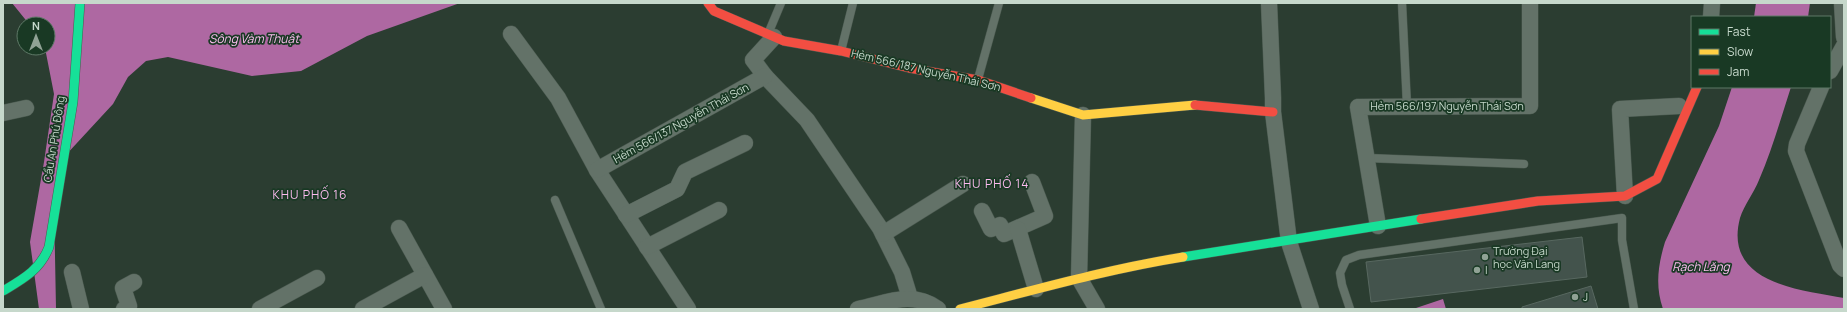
<svg xmlns="http://www.w3.org/2000/svg" width="1847" height="312" viewBox="0 0 1847 312" font-family="Manrope,sans-serif">
<style>
.water{fill:#ae68a2}
.building{fill:#43534c;stroke:#586860}
.lines{fill:none;stroke-linecap:round;stroke-linejoin:round}
.lane-casing{stroke:#4a594f;stroke-width:9}
.street-casing{stroke:#4a594f;stroke-width:17}
.fast-casing{stroke:#4a594f;stroke-width:10}
.slow-casing{stroke:#4a594f;stroke-width:10}
.jam-casing{stroke:#4a594f;stroke-width:10}
.lane{stroke:#637268;stroke-width:8}
.street{stroke:#637268;stroke-width:16}
.fast{stroke:#16e098;stroke-width:9}
.slow{stroke:#ffcf43;stroke-width:9}
.jam{stroke:#f24e42;stroke-width:9}
.poi-dot{fill:#90a295;stroke:#193924;stroke-width:1.5}
.labels{text-anchor:middle;stroke-width:3.5;stroke-linejoin:round;paint-order:stroke}
.street-label{font-size:11px;fill:#c6d8cb;stroke:#193924}
.poi-label{font-size:11px;fill:#c6d8cb;stroke:#193924;text-anchor:start}
.water-label{font-size:12px;font-style:italic;fill:#febff1;stroke:#193924}
.neighbourhood-label{font-size:12px;letter-spacing:1px;fill:#fcbbef;stroke:#193924}
</style>
<rect width="100%" height="100%" fill="#2b3d31"/>
<g class="water">
<path d="M12,3h448l-93,33 -66,35 -49,5 -84,-19 -22,4 -18,16 -15,27 -49,53 -10,45 2,107h-17l-9,-67 14,-80 10,-68 -9,-46h3v-24h-19z"/>
<path d="M1756,3h54l-2,14h-54z"/>
<path d="M1732,87h59c-10,31 -19,63 -32,93 -5,13 -15,25 -19,38 -17,65 59,72 104,80v11h-181c-8,-23 -5,-44 2,-67l54,-116z"/>
<path d="M1443,299l3,10h-33z"/>
</g>
<g class="building">
<path d="M1582,237l5,40 -216,25 -5,-40z"/>
<path d="M1591,286l7,23h-76v-2z"/>
</g>
<g class="lines">
<g class="lane-casing">
<g id="lane">
<path d="M1402,3l5,103"/>
<path d="M768,34l13,-31"/>
<path d="M841,51l12,-48"/>
<path d="M978,79l21,-76"/>
<path d="M1367,158l157,6"/>
<path d="M555,200l46,109"/>
<path d="M1350,309l-8,-24 -2,-12 6,-13 13,-5 263,-37v22l12,69"/>
</g>
</g>
<g class="street-casing">
<g id="street">
<path d="M1269,3l4,95v14l16,130 22,67"/>
<path d="M1842,3l2,34"/>
<path d="M1711,17l1,-14"/>
<path d="M511,34l47,64 39,72 91,139"/>
<path d="M774,37l-21,23 12,16 42,44 73,108 22,44 8,26"/>
<path d="M1830,71l14,-25"/>
<path d="M1821,87l-24,57 -1,7 44,114 4,4"/>
<path d="M3,113l23,-5"/>
<path d="M1083,115l-4,163 18,31"/>
<path d="M597,170l168,-94"/>
<path d="M1625,196l-5,-87 59,-3"/>
<path d="M982,211l9,18 9,-4 4,9 41,-18 -13,-34"/>
<path d="M626,215l51,-26 8,-17 60,-29"/>
<path d="M1378,226l-20,-119 172,-1v-103"/>
<path d="M399,228l45,81"/>
<path d="M1018,229l18,60"/>
<path d="M883,234l80,-50"/>
<path d="M647,247l72,-37"/>
<path d="M72,272l9,37"/>
<path d="M124,309l5,-3 -6,-18 11,-6"/>
<path d="M260,309l57,-31"/>
<path d="M363,309l62,-34"/>
<path d="M858,309c29,-6 54,-19 80,0"/>
</g>
</g>
<g class="fast-casing">
<g id="fast">
<path d="M1183,257l238,-38"/>
<path d="M3,291c20,-12 37,-21 46,-44l24,-145 7,-99"/>
</g>
</g>
<g class="slow-casing">
<g id="slow">
<path d="M1031,98l52,17 112,-10"/>
<path d="M960,309c74,-19 148,-40 223,-52"/>
</g>
</g>
<g class="jam-casing">
<g id="jam">
<path d="M708,3l6,8 70,30 57,10 68,17 69,12 53,18"/>
<path d="M1195,105l78,7"/>
<path d="M1421,219l117,-18 87,-5 32,-17 40,-92"/>
</g>
</g>
<use href="#lane" class="lane"/>
<use href="#street" class="street"/>
<use href="#fast" class="fast"/>
<use href="#slow" class="slow"/>
<use href="#jam" class="jam"/>
</g>
<g class="poi-dot">
<circle cx="1485" cy="257" r="4"/>
<circle cx="1477" cy="270" r="4"/>
<circle cx="1575" cy="297" r="4"/>
</g>
<g class="labels">
<g class="street-label">
<text transform="translate(926 70) rotate(13)" y="4">Hẻm 566/187 Nguyễn Thái Sơn</text>
<text x="1447" y="110">Hẻm 566/197 Nguyễn Thái Sơn</text>
<text transform="translate(681 123) rotate(-29)" y="4">Hẻm 566/137 Nguyễn Thái Sơn</text>
<text transform="translate(54 139) rotate(-81)" y="4">Cầu An Phú Đông</text>
</g>
<g class="poi-label">
<text x="1493" y="255">Trường Đại<tspan x="1493" dy="13">học Văn Lang</tspan></text>
<text x="1485" y="274">I</text>
<text x="1583" y="301">J</text>
</g>
<g class="water-label">
<text x="254" y="43">Sông Vàm Thuật</text>
<text x="1701" y="271">Rạch Lăng</text>
</g>
<g class="neighbourhood-label">
<text x="992" y="188">KHU PHỐ 14</text>
<text x="310" y="199">KHU PHỐ 16</text>
</g>
</g>
<rect width="1847" height="312" fill="none" stroke="#c6d8cb" stroke-width="8"/>
<rect x="1691" y="16" width="140" height="72" fill="#193924" stroke="#5e7967"/>
<rect x="1699" y="29" width="20" height="6" fill="#16e098" stroke="#5e7967"/>
<text x="1727" y="36" font-size="12" fill="#c6d8cb">Fast</text>
<rect x="1699" y="49" width="20" height="6" fill="#ffcf43" stroke="#5e7967"/>
<text x="1727" y="56" font-size="12" fill="#c6d8cb">Slow</text>
<rect x="1699" y="69" width="20" height="6" fill="#f24e42" stroke="#5e7967"/>
<text x="1727" y="76" font-size="12" fill="#c6d8cb">Jam</text>
<g transform="translate(36 36)"><circle r="19" fill="#193924" stroke="#5e7967"/>
<path d="M0-3L7 15L0 10L-7 15Z" fill="#90a295"/>
<text y="-6" font-size="11" font-weight="bold" text-anchor="middle" fill="#c6d8cb">N</text>
</g>
</svg>
